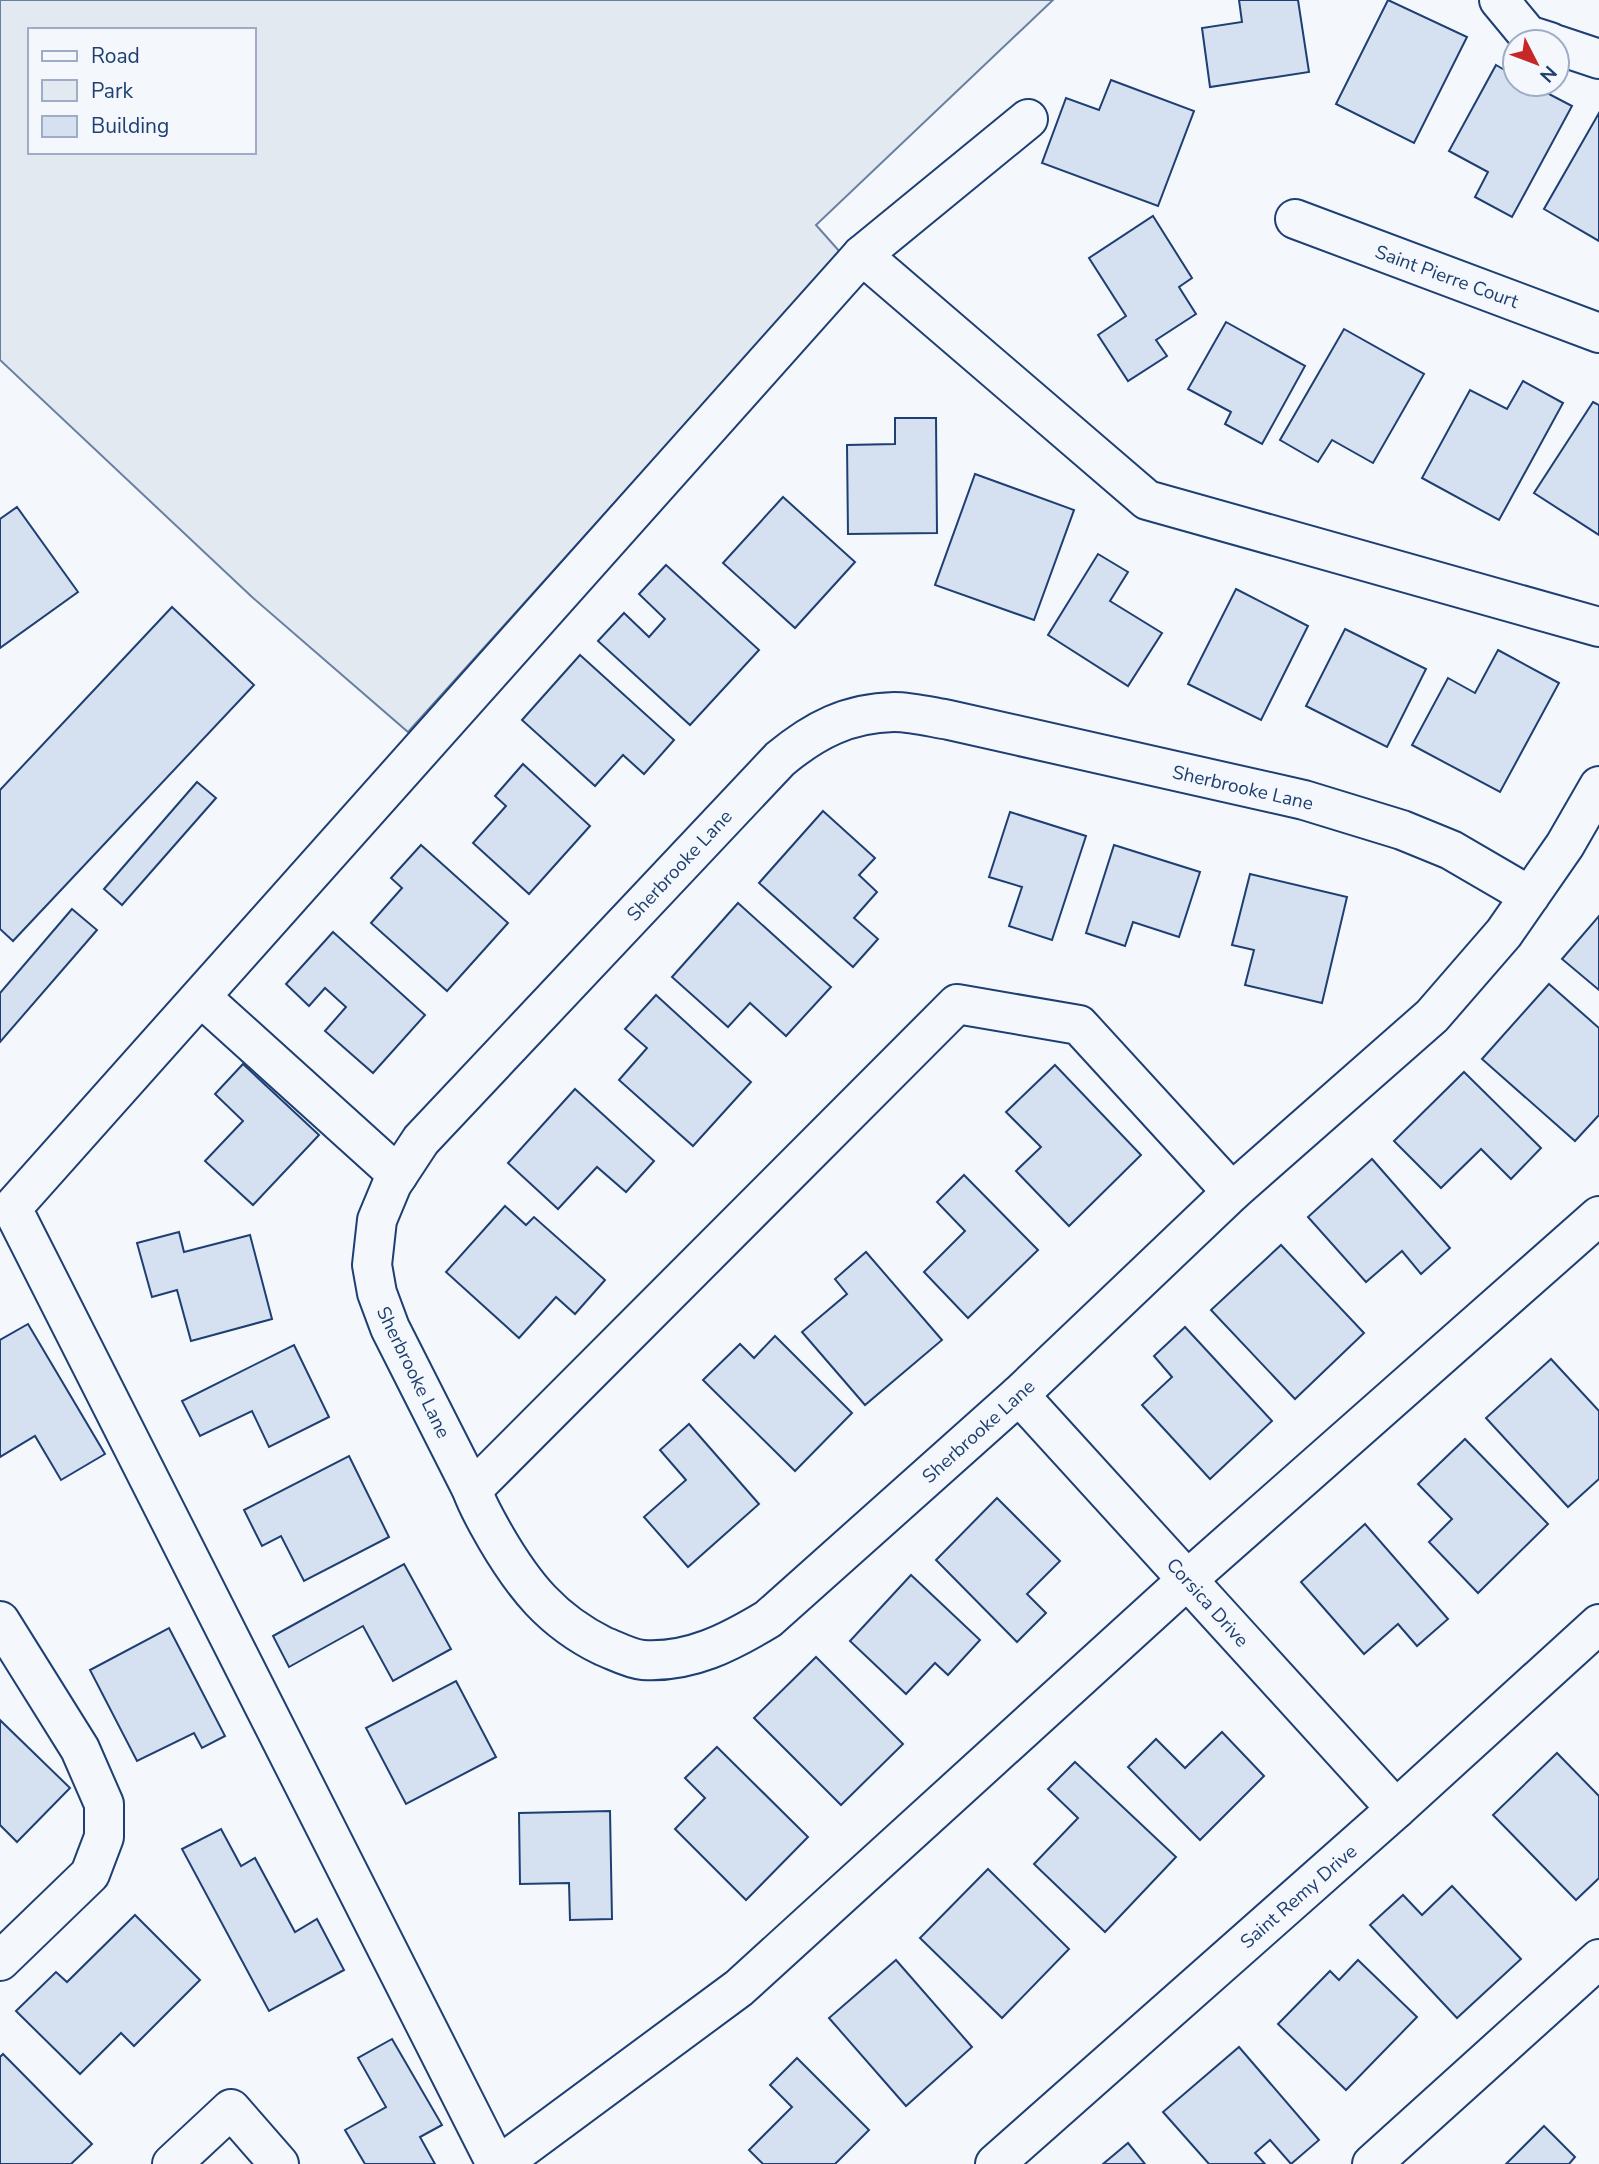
<svg xmlns="http://www.w3.org/2000/svg" width="1599" height="2164" viewBox="0 0 1599 2164" font-family="'Nunito Sans',sans-serif">
<style>
.green{fill:#e3e9f0;stroke:#687fa3;stroke-width:2;fill-rule:evenodd}
.building{fill:#d5e0f0;stroke:#1d3f73;stroke-width:2}
.lines{fill:none;stroke-linecap:round;stroke-linejoin:round}
.minor-casing{stroke:#1d3f73;stroke-width:42}
.minor{stroke:#f4f7fb;stroke-width:38}
.labels{text-anchor:middle;stroke-width:5;stroke-linejoin:round;paint-order:stroke}
.street-label{font-size:19px;fill:#1d3f73;stroke:#f4f7fb}
</style>
<rect width="100%" height="100%" fill="#f4f7fb"/>
<path class="green" d="M0,0h1053l-237,225 24,27 -432,480 -156,-135 -252,-237zM30,30h224v122h-224z"/>
<g class="building">
<path d="M1239,0h59l11,72 -99,15 -8,-59 40,-6z"/>
<path d="M1388,0l79,37 -53,106 -78,-39z"/>
<path d="M1496,65l19,11v8h15l42,22 -60,111 -37,-20 13,-25 -39,-21z"/>
<path d="M1111,80l83,31 -36,95 -116,-43 24,-65 33,12z"/>
<path d="M1599,113v128l-55,-32z"/>
<path d="M1153,216l39,62 -13,9 17,27 -40,26 11,16 -39,25 -30,-46 28,-19 -37,-58z"/>
<path d="M1226,322l79,44 -43,78 -37,-20 6,-12 -43,-23z"/>
<path d="M1344,329l80,45 -51,89 -41,-23 -14,22 -38,-22z"/>
<path d="M1523,381l40,22 -64,117 -77,-42 48,-88 37,19z"/>
<path d="M1593,402l6,3v130l-65,-42z"/>
<path d="M895,418h41l1,115 -89,1 -1,-89 48,-1z"/>
<path d="M975,474l99,36 -40,110 -99,-35z"/>
<path d="M783,497l72,65 -60,66 -72,-65z"/>
<path d="M17,507l61,85 -78,56v-129z"/>
<path d="M1098,554l30,18 -18,29 52,32 -34,53 -80,-51z"/>
<path d="M666,565l93,85 -69,75 -92,-84 26,-28 25,24 16,-18 -26,-25z"/>
<path d="M1236,589l72,37 -47,94 -73,-36z"/>
<path d="M172,607l82,78 -241,256 -13,-12v-139z"/>
<path d="M1345,629l81,40 -39,78 -81,-41z"/>
<path d="M1498,650l61,33 -59,109 -88,-47 36,-67 27,15z"/>
<path d="M580,655l94,85 -30,34 -21,-19 -28,31 -73,-66z"/>
<path d="M523,764l67,62 -61,68 -56,-51 33,-37 -11,-10z"/>
<path d="M197,782l19,16 -94,107 -18,-16z"/>
<path d="M823,811l52,47 -16,17 18,17 -23,26 24,21 -25,28 -94,-84z"/>
<path d="M1010,812l76,24 -34,104 -43,-14 13,-39 -33,-10z"/>
<path d="M421,845l87,78 -61,68 -76,-68 31,-35 -11,-10z"/>
<path d="M1114,845l86,27 -21,65 -46,-15 -8,24 -39,-13z"/>
<path d="M1250,874l97,23 -25,106 -77,-18 9,-35 -22,-5z"/>
<path d="M738,903l93,84 -45,49 -36,-33 -22,24 -56,-50z"/>
<path d="M72,909l25,21 -97,112v-49z"/>
<path d="M1599,916v74l-37,-31z"/>
<path d="M333,932l92,83 -52,58 -48,-42 21,-24 -21,-19 -16,18 -23,-22z"/>
<path d="M1549,984l50,44v87l-24,26 -93,-82z"/>
<path d="M656,995l95,87 -58,64 -74,-66 28,-32 -22,-19z"/>
<path d="M243,1064l76,71 -66,70 -48,-44 38,-40 -28,-27z"/>
<path d="M1055,1065l86,90 -72,71 -53,-55 25,-24 -35,-35z"/>
<path d="M1464,1072l77,76 -30,31 -30,-30 -40,39 -47,-47z"/>
<path d="M575,1089l79,72 -28,31 -29,-25 -39,42 -50,-46z"/>
<path d="M1372,1159l78,89 -29,26 -19,-23 -36,31 -58,-65z"/>
<path d="M964,1175l74,75 -70,68 -44,-46 41,-41 -28,-29z"/>
<path d="M505,1206l21,19 8,-8 71,63 -30,34 -19,-17 -37,41 -73,-66z"/>
<path d="M179,1232l5,20 66,-17 22,84 -81,22 -14,-51 -25,7 -15,-54z"/>
<path d="M1281,1245l83,88 -69,66 -84,-89z"/>
<path d="M866,1252l76,88 -77,65 -63,-73 45,-38 -12,-15z"/>
<path d="M28,1324l77,130 -44,26 -26,-44 -35,21v-117z"/>
<path d="M1185,1327l87,94 -62,58 -68,-74 30,-28 -18,-21z"/>
<path d="M775,1336l77,77 -57,58 -92,-91 37,-36 14,14z"/>
<path d="M294,1345l35,72 -60,30 -17,-36 -52,25 -18,-35z"/>
<path d="M1551,1359l48,52v68l-31,28 -82,-89z"/>
<path d="M689,1424l70,80 -71,63 -44,-50 42,-37 -26,-30z"/>
<path d="M1465,1439l83,85 -70,69 -49,-51 23,-23 -34,-35z"/>
<path d="M349,1456l40,81 -85,44 -23,-45 -19,10 -18,-36z"/>
<path d="M997,1498l63,63 -33,33 19,19 -29,29 -81,-82z"/>
<path d="M1365,1524l83,95 -31,27 -19,-22 -34,30 -63,-72z"/>
<path d="M404,1564l47,85 -58,32 -30,-55 -74,41 -16,-31z"/>
<path d="M911,1575l69,65 -32,35 -13,-12 -29,31 -56,-53z"/>
<path d="M169,1628l56,108 -23,12 -8,-15 -57,28 -47,-91z"/>
<path d="M816,1657l87,87 -62,61 -87,-87z"/>
<path d="M456,1681l40,76 -90,47 -40,-76z"/>
<path d="M0,1720l70,68 -53,54 -17,-17z"/>
<path d="M1222,1732l42,44 -64,64 -72,-73 28,-28 29,29z"/>
<path d="M717,1747l91,90 -62,63 -71,-71 30,-31 -20,-20z"/>
<path d="M1557,1753l42,43v82l-23,22 -83,-85z"/>
<path d="M1075,1762l101,95 -71,75 -71,-68 44,-46 -30,-29z"/>
<path d="M610,1811l2,108 -42,1 -1,-37 -49,1 -1,-71z"/>
<path d="M221,1829l20,37 14,-8 40,74 22,-13 27,51 -75,41 -87,-162z"/>
<path d="M988,1869l81,80 -67,69 -82,-80z"/>
<path d="M1452,1886l69,73 -64,59 -87,-93 33,-30 19,20z"/>
<path d="M135,1915l65,65 -66,66 -13,-13 -41,41 -64,-63 40,-39 11,10z"/>
<path d="M896,1960l76,87 -66,59 -77,-88z"/>
<path d="M1358,1960l59,57 -71,73 -68,-66 52,-53 9,9z"/>
<path d="M392,2039l50,86 -22,12 15,27h-70l-20,-34 41,-23 -28,-49z"/>
<path d="M1239,2047l80,93 -28,24 -21,-24 -15,13 10,11h-56l-46,-52z"/>
<path d="M3,2054l89,90 -21,20h-71v-107z"/>
<path d="M797,2058l72,72 -34,34h-72l-14,-14 43,-43 -22,-22z"/>
<path d="M1544,2126l31,31 -6,7h-63z"/>
<path d="M1128,2143l17,21h-42z"/>
</g>
<g class="lines">
<g class="minor-casing">
<g id="minor">
<path d="M1499,0l29,35 22,7"/>
<path d="M1557,45l42,14"/>
<path d="M1295,219l304,114"/>
<path d="M862,255l285,245 452,127"/>
<path d="M1530,896l-79,-46 -49,-20 -98,-30 -355,-80c-18,-3 -37,-8 -55,-8 -46,1 -79,18 -114,47l-359,381 -29,44 -15,36 -5,45 5,28 13,35 82,162c6,17 15,32 24,48 28,48 56,83 107,108 13,5 27,13 40,14 47,3 87,-18 125,-41l251,-224 213,-203 200,-176 72,-83 61,-88 34,-59"/>
<path d="M201,997l197,178"/>
<path d="M1019,1395l377,414"/>
<path d="M472,1490l485,-486 122,21 153,167"/>
<path d="M0,1621l80,128 24,55v33l-14,37 -90,87"/>
<path d="M172,2164l59,-55 48,55"/>
<path d="M496,2164l-484,-956 850,-953 166,-136"/>
<path d="M501,2164l238,-176 448,-408 412,-364"/>
<path d="M995,2164l401,-355 203,-185"/>
<path d="M1372,2164l227,-205"/>
</g>
</g>
<use href="#minor" class="minor"/>
</g>
<g class="labels">
<g class="street-label">
<text transform="translate(1447 276) rotate(20)" y="7">Saint Pierre Court</text>
<text transform="translate(1243 787) rotate(13)" y="7">Sherbrooke Lane</text>
<text transform="translate(679 865) rotate(-47)" y="7">Sherbrooke Lane</text>
<text transform="translate(414 1372) rotate(64)" y="7">Sherbrooke Lane</text>
<text transform="translate(978 1431) rotate(-42)" y="7">Sherbrooke Lane</text>
<text transform="translate(1208 1602) rotate(48)" y="7">Corsica Drive</text>
<text transform="translate(1298 1896) rotate(-41)" y="7">Saint Remy Drive</text>
</g>
</g>
<rect x="28" y="28" width="228" height="126" fill="#f4f7fb" stroke="#9eadc5" stroke-width="2"/>
<rect x="42" y="51" width="35" height="10" fill="#f4f7fb" stroke="#9eadc5" stroke-width="2"/>
<text x="91" y="63" font-size="21" fill="#1d3f73">Road</text>
<rect x="42" y="80" width="35" height="21" fill="#e3e9f0" stroke="#9eadc5" stroke-width="2"/>
<text x="91" y="98" font-size="21" fill="#1d3f73">Park</text>
<rect x="42" y="116" width="35" height="21" fill="#d5e0f0" stroke="#9eadc5" stroke-width="2"/>
<text x="91" y="133" font-size="21" fill="#1d3f73">Building</text>
<g transform="translate(1536 63) rotate(132)"><circle r="33" fill="#f4f7fb" stroke="#9eadc5" stroke-width="2"/>
<path d="M0-5L12 26L0 18L-12 26Z" fill="#c62828"/>
<text y="-10" font-size="19" font-weight="bold" text-anchor="middle" fill="#1d3f73">N</text>
</g>
</svg>
